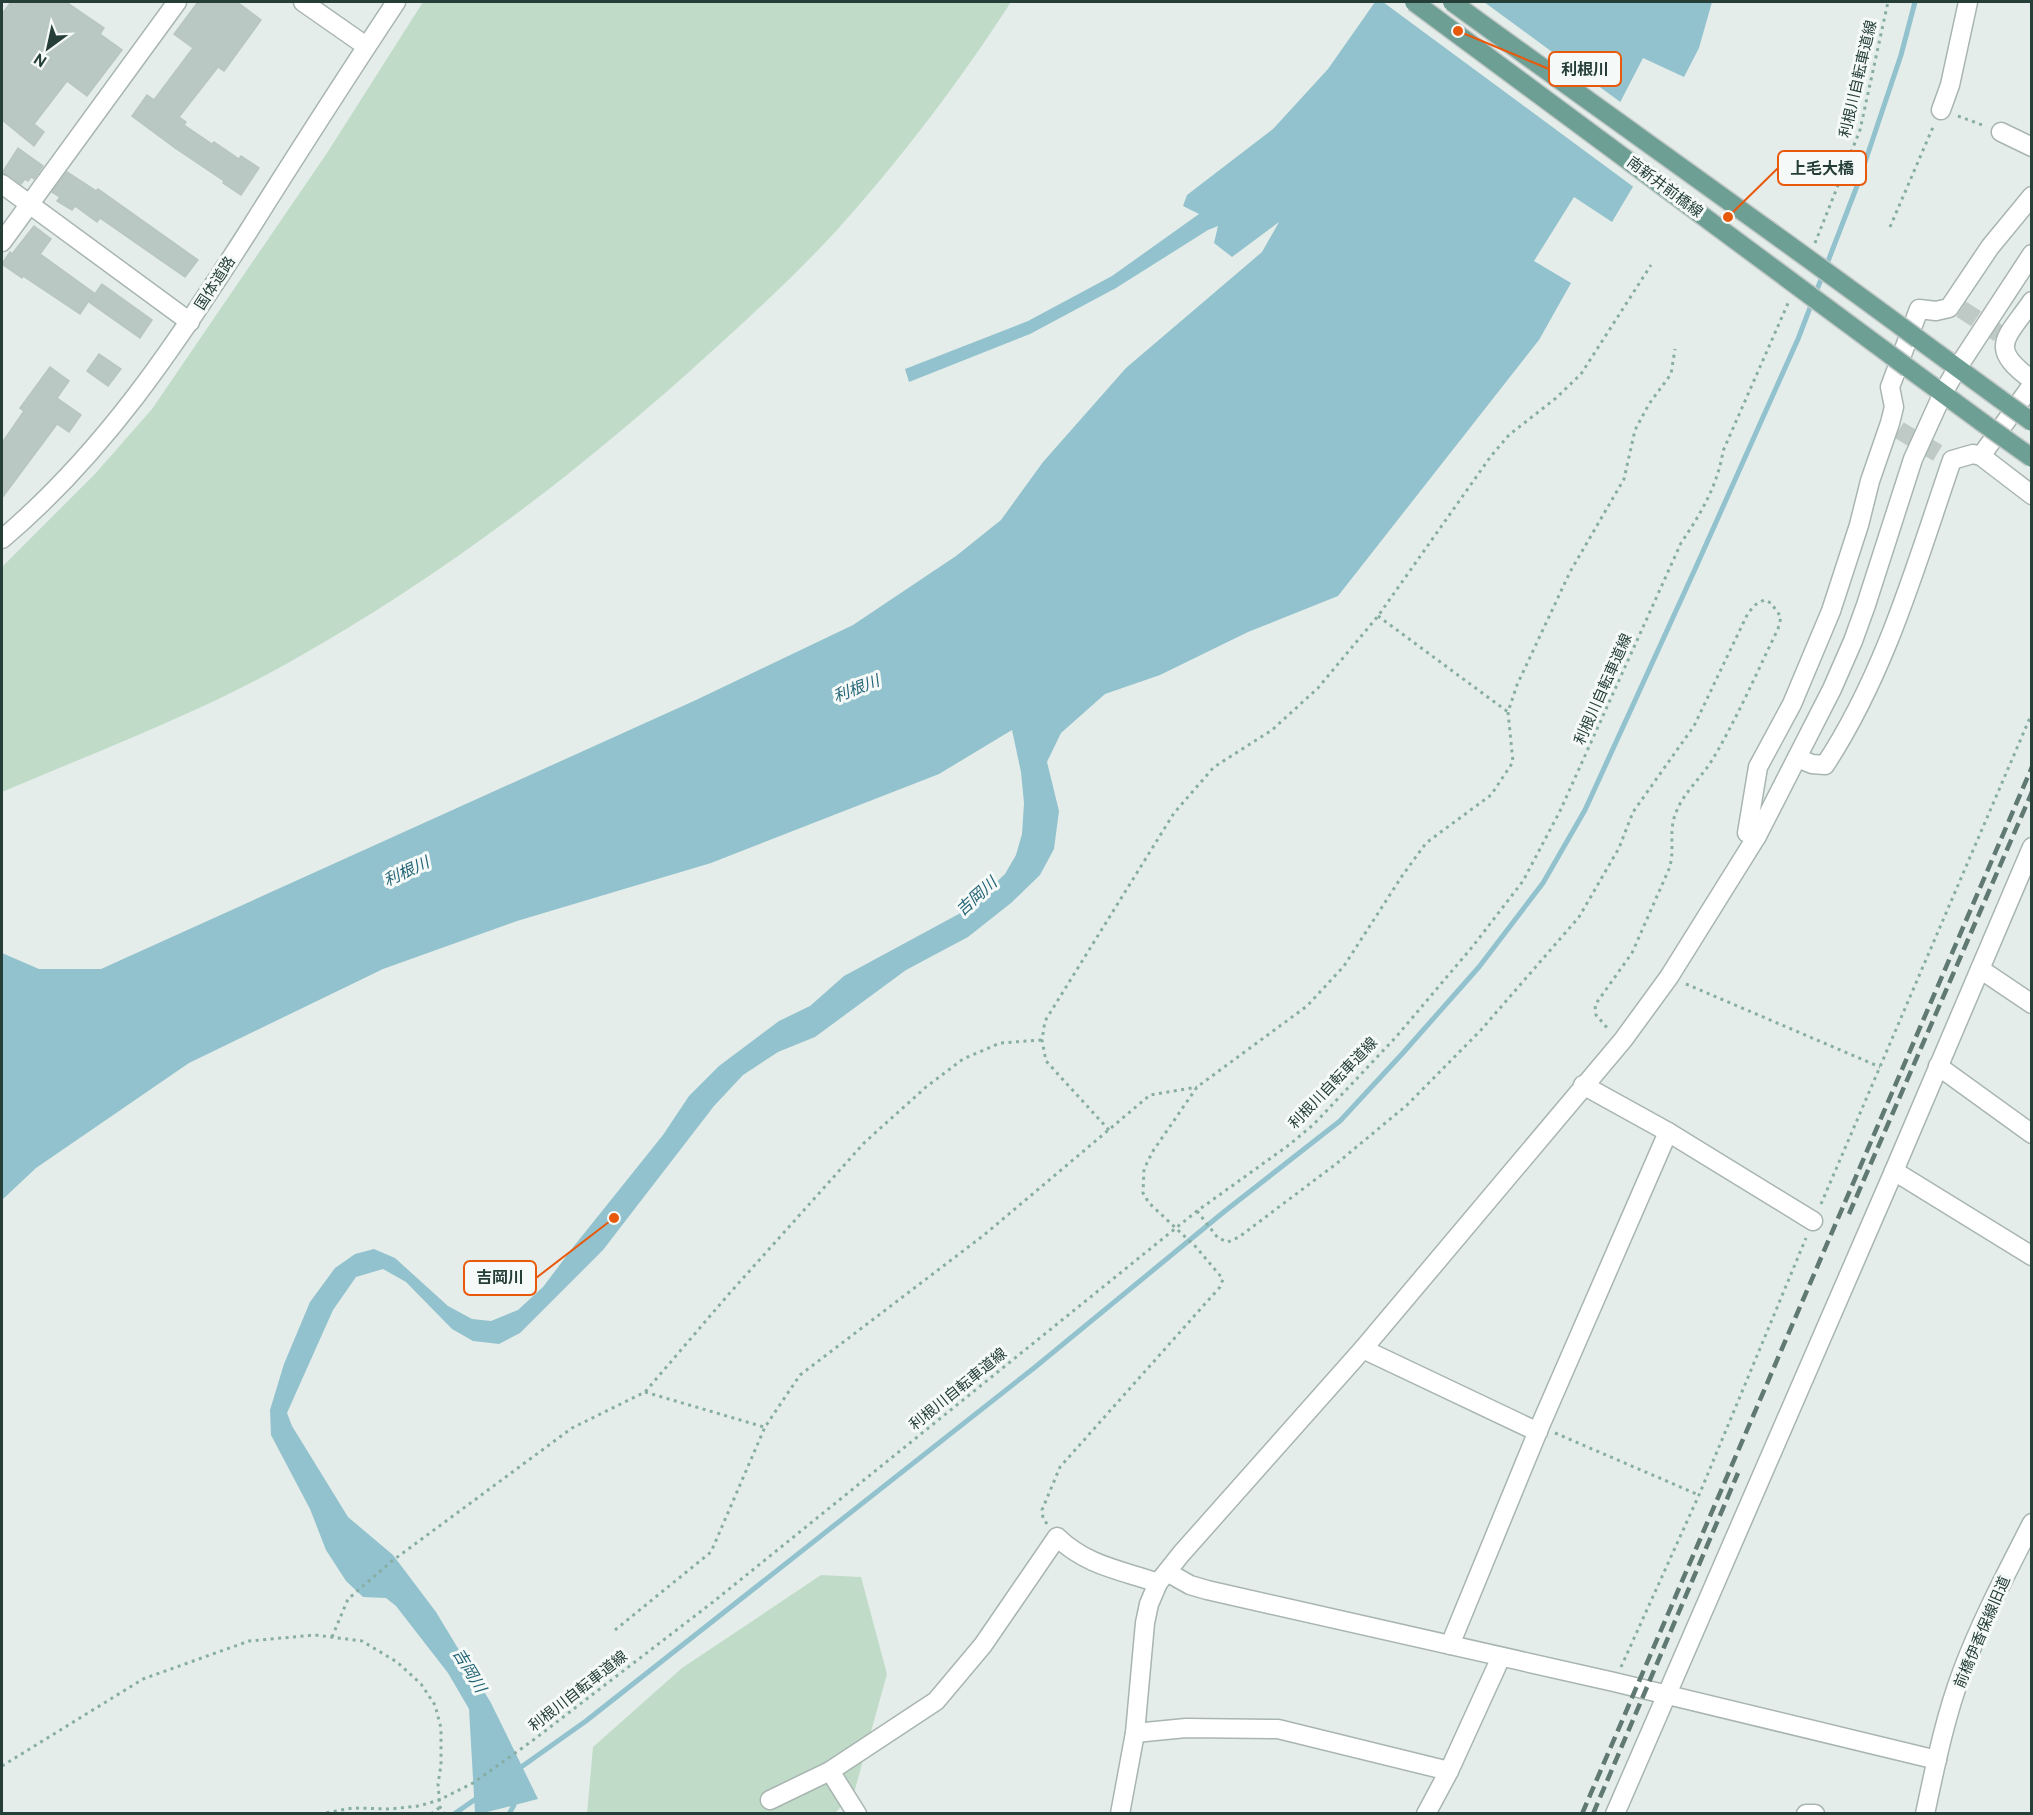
<svg xmlns="http://www.w3.org/2000/svg" width="2033" height="1815" viewBox="0 0 2033 1815" font-family="Overpass,'Noto Sans JP',sans-serif">
<style>
.green{fill:#c0dcc9}
.water{fill:#92c2cd}
.pier{fill:#e5edea}
.lines{fill:none;stroke-linecap:round;stroke-linejoin:round}
.stream{stroke:#92c2cd;stroke-width:5}
.building{fill:#bac8c3;stroke:#b8c6c1;stroke-width:1.5}
.minor-tunnel{stroke:#bfcac6;stroke-width:18;stroke-dasharray:18 9;stroke-linecap:butt}
.minor-casing{stroke:#a8b5b1;stroke-width:21}
.major-casing{stroke:#c2c9c7;stroke-width:21}
.path{stroke:#88aea4;stroke-width:3;stroke-dasharray:3 4.5;stroke-linecap:butt}
.minor{stroke:#fff;stroke-width:18}
.major{stroke:#6d9f94;stroke-width:18}
.rail{stroke:#607973;stroke-width:4.5;stroke-dasharray:12 6;stroke-linecap:butt}
.major-bridge-casing{stroke:#c2c9c7;stroke-width:21;stroke-linecap:butt}
.major-bridge{stroke:#6d9f94;stroke-width:18}
.labels{text-anchor:middle;stroke-width:6;stroke-linejoin:round;paint-order:stroke}
.street-label{font-size:15px;fill:#253e38;stroke:#f5faf8}
.water-label{font-size:16px;font-style:italic;fill:#236476;stroke:#f5faf8}
.leader{fill:none;stroke:#e8590c;stroke-width:2}
.callout-dot{fill:#e8590c;stroke:#f5faf8;stroke-width:2}
.callout{fill:#f5faf8;stroke:#e8590c;stroke-width:2}
.callout-label{font-size:16px;text-anchor:middle;font-weight:bold;fill:#253e38}
</style>
<rect width="100%" height="100%" fill="#e5edea"/>
<g class="green">
<path d="M423,2h588c-51,79 -111,158 -174,228 -46,50 -97,96 -147,141 -124,111 -257,211 -402,292 -91,51 -190,88 -286,129v-225l93,-93 57,-65 175,-256z"/>
<path d="M821,1575l40,2 26,97 -33,119 -19,20 -248,1 6,-67 89,-79z"/>
</g>
<path class="water" d="M1375,2h337l-13,46 -15,29 -41,-19 -32,62 23,65 -22,37 -38,-25 -40,64 37,22 -32,57 -201,256 -90,36 -88,43 -55,19 -44,39 -14,29 12,49 -5,38 -14,26 -29,28 -43,34 -62,33 -91,67 -37,15 -35,23 -29,31 -111,144 -83,83 -21,11 -26,-3 -21,-12 -46,-47 -23,-13 -27,8 -23,33 -46,103 5,13 56,91 45,38 43,57 55,91 47,96 -55,14h-8l-6,-104 -21,-36 -52,-67 -10,-8 -23,-1 -17,-16 -20,-31 -16,-41 -39,-74 -1,-25 14,-46 26,-62 25,-34 20,-14 19,-5 21,9 53,48 24,13 19,2 27,-11 25,-23 31,-41 89,-111 26,-39 30,-30 60,-45 31,-15 34,-30 124,-67 37,-35 11,-19 6,-21 2,-31 -3,-31 -9,-42 -73,44 -228,89 -194,58 -134,48 -194,94 -153,105 -34,32v-247l37,16h62l595,-269 157,-75 103,-69 45,-36 42,-58 83,-94 136,-116 17,-30 -47,35 -18,-14 4,-17 -10,4 -92,58 -86,46 -121,48 -4,-13 123,-48 84,-45 87,-62 -16,-8 4,-11 86,-66 55,-60z"/>
<path class="pier" d="M1383,2h101l139,102 -8,15 43,27 -23,42z"/>
<g class="lines">
<g class="stream">
<path d="M517,1770l69,-49 448,-353 191,-157 115,-90 62,-67 77,-87 64,-84 42,-73 111,-243 102,-228 59,-153 44,-131 14,-53"/>
<path d="M454,1814l26,-18"/>
<path d="M509,1814l5,-9 -2,-6"/>
</g>
</g>
<g class="building">
<path d="M11,2h55l38,26 -4,6 22,16 -35,46 -20,-15 -33,43 10,8 -10,14 -32,-26v-106z"/>
<path d="M198,2h39l24,18 -37,51 -6,-4 -39,50 7,5 -2,3 28,19 2,-2 25,17 2,-3 18,12 -18,27 -18,-12 1,-2 -49,-33 -43,-32 15,-21 7,5 39,-52 -19,-14z"/>
<path d="M18,148l25,18 -9,13 -3,-2 -3,4 -3,-2 -4,5 -12,-9 -7,-2z"/>
<path d="M67,172l29,19 2,-2 100,71 -13,17 -85,-59 -3,4 -22,-16 -3,4 -15,-9 3,-4 -8,-5z"/>
<path d="M34,226l17,13 -11,15 54,39 -14,21 -57,-38 -1,2 -20,-14 8,-12 2,2z"/>
<path d="M102,284l50,36 -12,18 -51,-36z"/>
<path d="M99,354l22,15 -13,17 -21,-15z"/>
<path d="M50,367l19,14 -12,17 24,17 -12,17 -12,-8 -55,74v-55l22,-32 -4,-3z"/>
</g>
<g class="lines">
<g class="minor-tunnel">
<path d="M1961,309l40,26"/>
<path d="M1899,430l47,28"/>
</g>
<g class="minor-casing">
<g id="minor">
<path d="M303,2l63,44"/>
<path d="M1941,110l9,-25 18,-83"/>
<path d="M2001,132l31,15"/>
<path d="M2,184l188,138"/>
<path d="M2,242l175,-240"/>
<path d="M2032,301c-26,38 -45,46 0,79"/>
<path d="M1981,456l51,-71"/>
<path d="M2,539c101,-85 173,-193 244,-304 49,-78 99,-156 150,-233"/>
<path d="M1797,758l15,6 13,1c61,-93 91,-201 127,-305l21,-6 8,2 51,39"/>
<path d="M1757,836l-10,-3 11,-66 34,-63 39,-93 28,-86 11,-44 20,-58 4,-16 -4,-20 29,-78 17,2 13,-3 41,-61 42,-51"/>
<path d="M1980,969l52,35"/>
<path d="M1938,1066l94,68"/>
<path d="M1583,1085l85,47 145,89"/>
<path d="M1894,1171l138,85"/>
<path d="M1363,1349l175,83"/>
<path d="M1167,1572l23,13 17,5 407,92 323,78"/>
<path d="M1450,1645l90,-219 128,-294"/>
<path d="M1135,1733l51,-5 92,1 171,42"/>
<path d="M830,1771l27,43"/>
<path d="M770,1800l60,-29 106,-70 47,-56 74,-108c30,29 64,33 101,46"/>
<path d="M1120,1814l15,-81 10,-110 4,-19 9,-21 23,-29 182,-205 260,-309 46,-63 88,-141 75,-147 21,-48 13,-36 47,-146 30,-66 15,-26 74,-113"/>
<path d="M1426,1814l23,-43 52,-114"/>
<path d="M1615,1814l279,-643 138,-324"/>
<path d="M1806,1814h9"/>
<path d="M1925,1814c10,-47 20,-97 37,-142 19,-51 45,-100 70,-149"/>
</g>
</g>
<g class="major-casing">
<g id="major">
<path d="M1918,339l82,60"/>
<path d="M1908,368l75,55"/>
</g>
</g>
<g class="path">
<path d="M1958,116l27,10"/>
<path d="M1890,227l43,-100"/>
<path d="M1815,243l45,-113 28,-128"/>
<path d="M1378,616l130,96"/>
<path d="M1686,984l194,83"/>
<path d="M1109,1130l-63,-69 -4,-21 3,-19 129,-208 40,-46 58,-37 46,-42 60,-72 113,-160 18,-21 47,-37 25,-24 70,-109"/>
<path d="M1821,1204l211,-491"/>
<path d="M1197,1211l21,27 10,4 11,-5 97,-73 71,-59 74,-75 98,-113 40,-69 14,-36 61,-86 54,-113 7,-8 9,-5 7,3 10,14 -3,12c-21,43 -40,87 -64,128 -11,19 -29,34 -37,53 -10,22 -1,38 -8,59l-37,84 -37,52 1,10 13,15"/>
<path d="M645,1392l119,35"/>
<path d="M1555,1433l144,62"/>
<path d="M1047,1524l-4,-6 -1,-8 18,-43 160,-180 3,-8 -27,-32 -47,-44 -6,-10 1,-24 9,-18 44,-64 110,-81 37,-40 58,-90 24,-33 65,-48 22,-33 -5,-50 9,-27 53,-113 54,-93 11,-49 14,-26 22,-30 4,-25"/>
<path d="M615,1630l96,-78 54,-125 35,-52 184,-140 166,-140 47,-8"/>
<path d="M332,1637l16,-38 44,-38 180,-133 73,-36 83,-97 136,-152 62,-56 37,-28 37,-16 42,-3"/>
<path d="M1621,1667l78,-172 107,-257"/>
<path d="M2,1766l141,-87 106,-38 66,-6 47,6 35,21 24,22 14,21 6,23v37l-3,19 2,23 5,7"/>
<path d="M319,1814l34,-6 37,1 29,-3 20,-6 34,-17 59,-42 181,-139 484,-391 92,-66 25,-21 82,-87 77,-91 50,-65 37,-70 121,-268c19,-28 37,-58 42,-92l66,-150"/>
<path d="M431,1814l8,-6"/>
</g>
<use href="#minor" class="minor"/>
<use href="#major" class="major"/>
<g class="rail">
<path d="M1849,1214l183,-422"/>
<path d="M1582,1814l450,-1047"/>
<path d="M1593,1814l145,-341"/>
</g>
<g class="major-bridge-casing">
<g id="major-bridge">
<path d="M1414,2l494,366"/>
<path d="M1452,2c155,113 312,223 466,337"/>
<path d="M2000,399l32,23"/>
<path d="M1983,423l49,35"/>
</g>
</g>
<use href="#major-bridge" class="major-bridge"/>
</g>
<g class="labels">
<g class="street-label">
<text transform="translate(1858 79) rotate(-77)" y="5">利根川自転車道線</text>
<text transform="translate(1665 187) rotate(37)" y="5">南新井前橋線</text>
<text transform="translate(215 283) rotate(-57)" y="5">国体道路</text>
<text transform="translate(1603 689) rotate(-66)" y="5">利根川自転車道線</text>
<text transform="translate(1333 1083) rotate(-46)" y="5">利根川自転車道線</text>
<text transform="translate(958 1389) rotate(-39)" y="5">利根川自転車道線</text>
<text transform="translate(1982 1632) rotate(-67)" y="5">前橋伊香保線旧道</text>
<text transform="translate(578 1691) rotate(-38)" y="5">利根川自転車道線</text>
</g>
<g class="water-label">
<text transform="translate(856 688) rotate(-21)" y="6">利根川</text>
<text transform="translate(406 871) rotate(-25)" y="6">利根川</text>
<text transform="translate(976 896) rotate(-42)" y="6">吉岡川</text>
<text transform="translate(470 1670) rotate(59)" y="6">吉岡川</text>
</g>
</g>
<path class="leader" d="M1458 31L1549 69M1728 217L1778 168M614 1218L536 1278"/>
<g class="callout-dot">
<circle cx="1458" cy="31" r="6"/>
<circle cx="1728" cy="217" r="6"/>
<circle cx="614" cy="1218" r="6"/>
</g>
<g class="callout">
<rect x="1549" y="52" width="72" height="34" rx="6"/>
<rect x="1778" y="151" width="88" height="34" rx="6"/>
<rect x="464" y="1261" width="72" height="34" rx="6"/>
</g>
<g class="callout-label">
<text x="1585" y="75">利根川</text>
<text x="1822" y="174">上毛大橋</text>
<text x="500" y="1283">吉岡川</text>
</g>
<rect width="2033" height="1815" fill="none" stroke="#253e38" stroke-width="6"/>
<g transform="translate(48 48) rotate(213)" stroke="#f5faf8" stroke-width="4.5" paint-order="stroke">
<path d="M0-4.5L10 22L0 15L-10 22Z" fill="#253e38"/>
<text y="-9" font-size="16" font-weight="bold" text-anchor="middle" fill="#253e38">N</text>
</g>
</svg>
